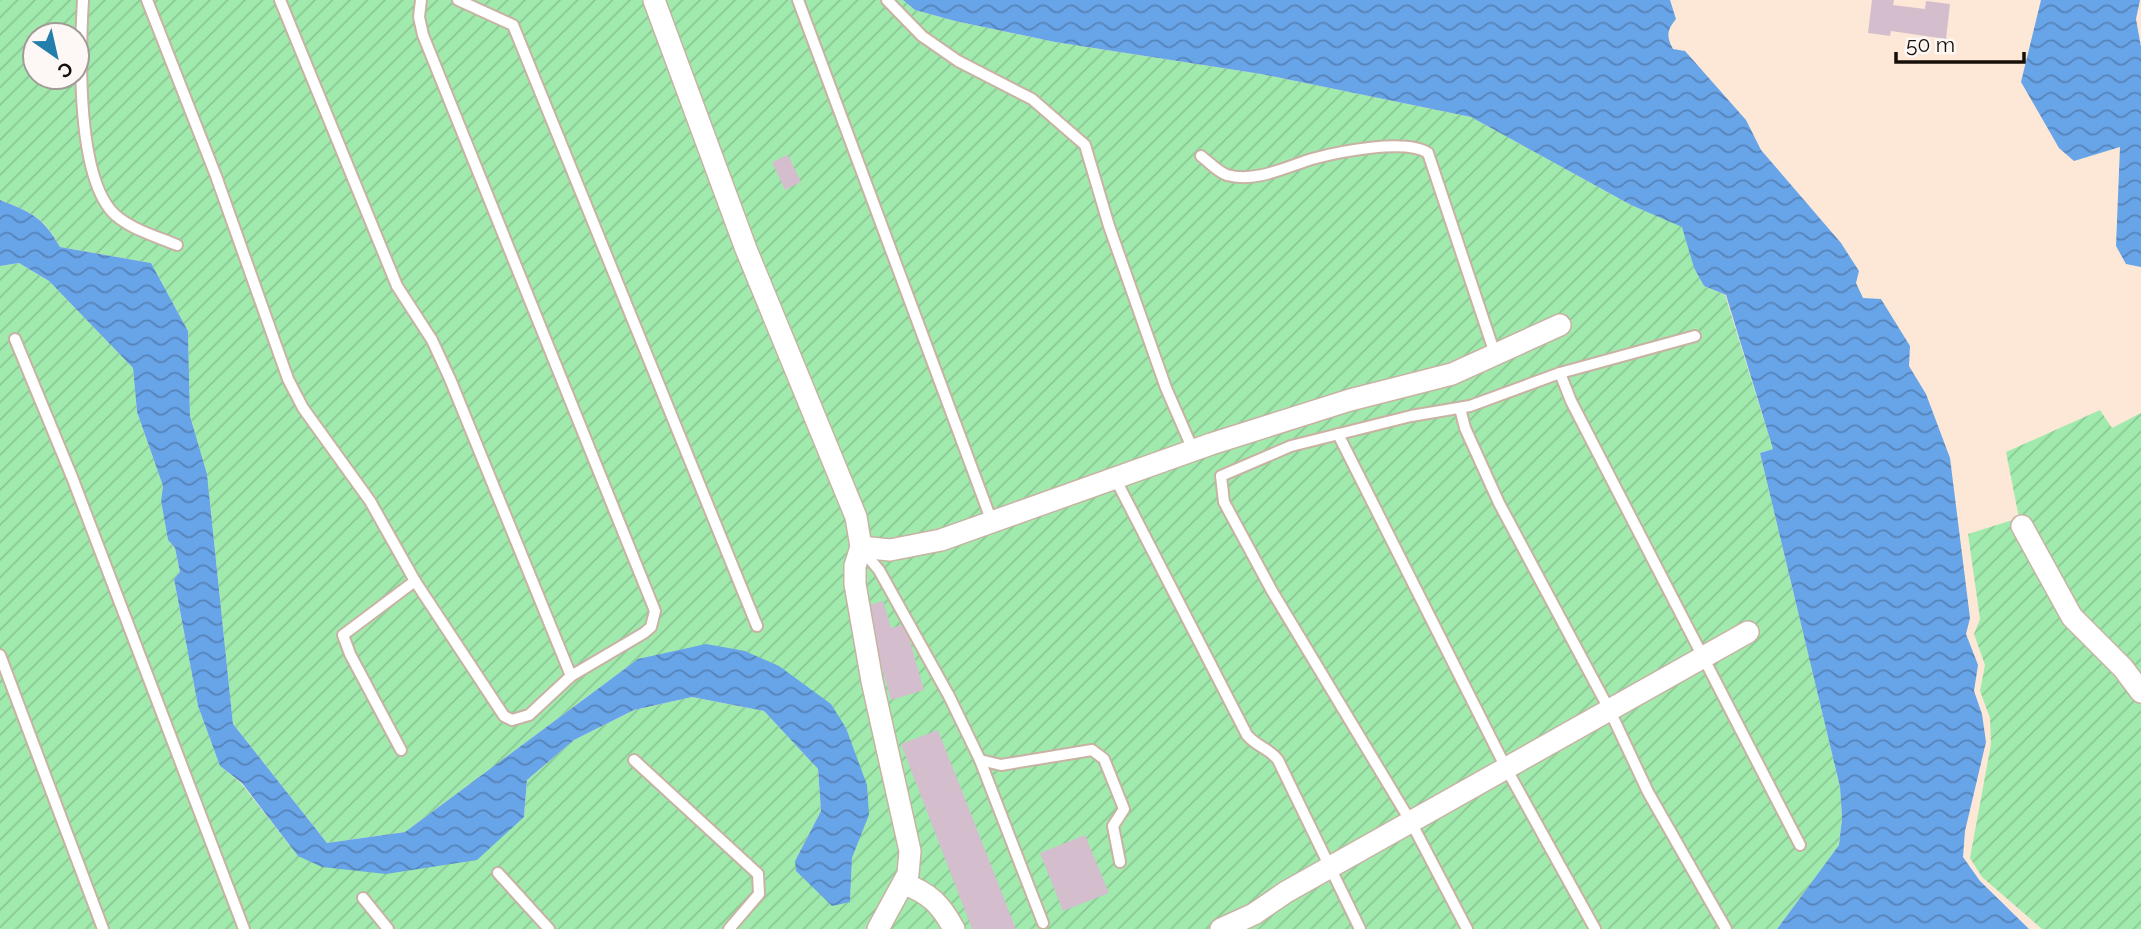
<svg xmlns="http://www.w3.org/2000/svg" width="2141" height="929" viewBox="0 0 2141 929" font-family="Raleway,sans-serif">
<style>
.garden{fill:url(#garden-furrows);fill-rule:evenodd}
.water{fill:url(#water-waves)}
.building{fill:#d4bece}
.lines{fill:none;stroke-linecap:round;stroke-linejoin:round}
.service-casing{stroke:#c7b2a3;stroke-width:14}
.minor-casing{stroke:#c7b2a3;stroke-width:24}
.service{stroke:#fff;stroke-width:10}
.minor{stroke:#fff;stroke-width:21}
</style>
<defs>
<pattern id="garden-furrows" width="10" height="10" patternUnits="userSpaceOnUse" patternTransform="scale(1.75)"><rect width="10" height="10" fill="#a1eaad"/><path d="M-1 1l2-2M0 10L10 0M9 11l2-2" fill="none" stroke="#8ac894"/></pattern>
<pattern id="water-waves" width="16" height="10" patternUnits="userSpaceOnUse" patternTransform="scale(1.75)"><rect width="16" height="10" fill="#68a4e8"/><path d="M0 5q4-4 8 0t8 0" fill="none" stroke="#5584ba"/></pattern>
</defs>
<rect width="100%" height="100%" fill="#fde8d7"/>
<g class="garden">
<path d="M0,0h903l12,10 40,11 100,21 206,32 210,43 160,88 52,22 11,41 10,18 21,9 48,154 -13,4 80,334 2,31 -3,27 -62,84h-1777v-663l19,-3 30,18 84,87 4,44 26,74 -2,15 7,39 7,8 5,24 -6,7 24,127 22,60 21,17 57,73 226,-38 3,-38 47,-40 60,-30 58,-13 72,14 54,58 3,42 -26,50 55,41 2,-44 17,-43 -23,-87 -208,-69 -233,173 -78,11 -94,-119 -26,-250 -17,-58 -2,-85 -37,-68 -91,-16c-16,-30 -29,-35 -60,-47zM35,35h42v42h-42z"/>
<path d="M2100,410l12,18 29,-15v516h-99l-60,-52 -12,-19 21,-114 -1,-26 -10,-27 5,-26 -11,-31 6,-15 -12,-85 51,-16 -13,-66z"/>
</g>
<g class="water">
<path d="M903,0h767l6,19c-9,11 -10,17 -3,30l12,2 61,69 15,30 80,93 18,28 -3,12 7,15 18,1 29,47 -1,20 17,28 24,64 20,160 -4,16 12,31 -4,26 8,23 4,28 -21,89 -2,26 17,24 49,48h-252l62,-84 3,-27 -2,-31 -80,-334 13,-4 -47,-154 -22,-9 -10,-18 -12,-41 -51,-22 -160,-88 -210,-43 -206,-32 -100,-21 -40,-11z"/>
<path d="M2041,0h99l-4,19 5,28v220l-15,-3 -10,-18 4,-99 -46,14 -15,-13 -38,-66z"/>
<path d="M0,200c31,12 43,17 60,47l91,16 37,68 2,85 17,58 26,250 94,119 78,-11 233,-173 68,-15 39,7 34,15 52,38 15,24 21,57 2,30 -17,43 -2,44 -18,4 -36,-35 -1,-10 26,-50 -3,-42 -54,-58 -72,-14 -58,13 -60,30 -47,40 -3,37 -47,43 -91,14 -64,-7 -24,-11 -56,-73 -22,-17 -22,-60 -24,-127 6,-7 -5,-24 -7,-8 -7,-39 2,-15 -26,-74 -4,-44 -84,-87 -30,-18 -19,3z"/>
</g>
<g class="building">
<path d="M1872,0h22l-1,5 32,4 1,-8 24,3 -4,35 -55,-8 -1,5 -22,-3z"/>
<path d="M788,155l13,27 -16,8 -13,-28z"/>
<path d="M883,601l8,27 14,-4 19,66 -33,10 -26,-94z"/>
<path d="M938,730l78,199h-44l-71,-185z"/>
<path d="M1085,835l24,58 -46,18 -23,-58z"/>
</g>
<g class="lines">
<g class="service-casing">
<g id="service">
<path d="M83,0c-3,50 -8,186 36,218 17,13 39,19 58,27"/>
<path d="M147,0l69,176 72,203 15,29 67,93 45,80 89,135 8,4 17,-5 42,-39 73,-43 7,-6 4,-16 -232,-576 -4,-18 2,-17"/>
<path d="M280,0l117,286 35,54 18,39 121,297"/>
<path d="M458,0l55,25 244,601"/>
<path d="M798,0l194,522"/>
<path d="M887,0l35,36 36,25 74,38 53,46 24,81 57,162 27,62"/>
<path d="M1201,156c8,6 17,16 26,19 28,8 59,-8 85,-16 25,-7 94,-21 116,-6l67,201"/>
<path d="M15,339l57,138 172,452"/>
<path d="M1560,373l11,28 229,444"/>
<path d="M1460,408l5,20 34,75 110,206 39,83 78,137"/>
<path d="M1338,434l168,334 89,161"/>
<path d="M1115,478l132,257c10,12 22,13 31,25l82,169"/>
<path d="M862,550l17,20 70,126 31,64 63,163"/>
<path d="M0,655l103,274"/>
<path d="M401,750l-51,-96 -7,-19 72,-54"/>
<path d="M634,760l124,114 1,20 -30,35"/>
<path d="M980,760l21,5 91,-15 12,9 20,50 -11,17 7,36"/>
<path d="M498,873l51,56"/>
<path d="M363,898l25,31"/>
<path d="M1467,929l-56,-107 -139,-231 -48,-89 -3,-26 70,-30 120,-30 59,-10 90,-33 135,-37"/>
</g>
</g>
<g class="minor-casing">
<g id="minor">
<path d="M654,0l92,249 110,268 5,30 -6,19v18l17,97 38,170 -2,23 -30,55"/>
<path d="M2022,526l50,91 51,51 18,24"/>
<path d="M861,547l29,3 51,-10 270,-96 139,-44 102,-26 108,-49"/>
<path d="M904,884c26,9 37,21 50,45"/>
<path d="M1221,929l33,-15 32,-22 462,-260"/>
</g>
</g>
<use href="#service" class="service"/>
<use href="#minor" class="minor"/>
</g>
<g transform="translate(56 56) rotate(146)"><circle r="33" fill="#fdf8f5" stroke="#a19b97" stroke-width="2"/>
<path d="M0-5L12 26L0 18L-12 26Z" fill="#237eac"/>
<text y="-10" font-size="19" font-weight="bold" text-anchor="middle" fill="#160f09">С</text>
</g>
<path d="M1896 52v10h128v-10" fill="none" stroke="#160f09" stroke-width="3.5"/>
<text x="1906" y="52" font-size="21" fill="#160f09" stroke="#fdf8f5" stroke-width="5" paint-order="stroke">50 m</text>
</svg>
